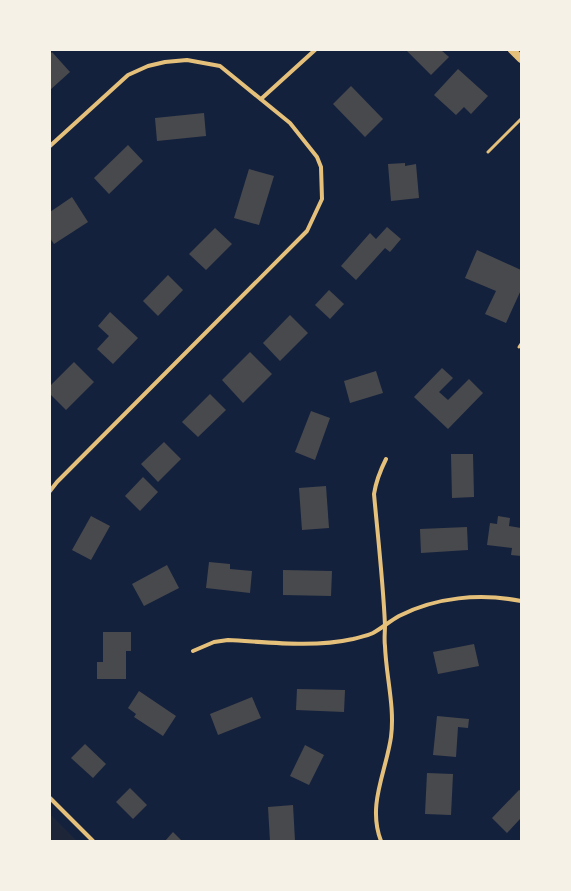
<svg xmlns="http://www.w3.org/2000/svg" width="571" height="891" viewBox="0 0 571 891" font-family="'Nunito Sans',sans-serif">
<style>
.green{fill:#1d2539}
.building{fill:#48494c}
.lines{fill:none;stroke-linecap:round;stroke-linejoin:round}
.service{stroke:#e5c07b;stroke-width:3}
.minor{stroke:#e5c07b;stroke-width:4}
.secondary{stroke:#e5c07b;stroke-width:8}
</style>
<rect width="100%" height="100%" fill="#14213d"/>
<path class="green" d="M50,814l27,27h-27z"/>
<g class="building">
<path d="M406,50h35l8,7 -18,18z"/>
<path d="M52,52l18,20 -20,18v-36z"/>
<path d="M458,69l30,27 -17,18 -7,-7 -8,8 -22,-20z"/>
<path d="M351,86l32,33 -18,18 -32,-33z"/>
<path d="M204,113l2,23 -49,5 -2,-23z"/>
<path d="M128,145l15,16 -34,33 -15,-16z"/>
<path d="M405,163v3l11,-2 3,34 -28,3 -3,-37z"/>
<path d="M249,169l25,7 -15,49 -25,-7z"/>
<path d="M72,197l16,25 -34,22 -4,-6v-26z"/>
<path d="M387,227l14,12 -11,13 -5,-4 -29,32 -15,-14 29,-33 6,6z"/>
<path d="M215,228l17,16 -26,26 -17,-16z"/>
<path d="M477,250l44,20v20l-15,33 -21,-9 11,-23 -31,-13z"/>
<path d="M168,275l15,15 -25,26 -15,-15z"/>
<path d="M329,290l15,14 -14,15 -15,-14z"/>
<path d="M110,312l28,26 -25,26 -16,-15 12,-13 -11,-10z"/>
<path d="M290,315l18,18 -28,28 -17,-18z"/>
<path d="M250,352l22,22 -29,29 -21,-23z"/>
<path d="M74,362l20,20 -28,28 -16,-16v-8z"/>
<path d="M442,368l11,10 -14,14 9,8 21,-21 14,14 -35,36 -34,-32z"/>
<path d="M376,371l7,22 -33,10 -6,-22z"/>
<path d="M210,394l16,16 -28,27 -16,-15z"/>
<path d="M311,411l19,7 -15,42 -20,-8z"/>
<path d="M164,442l17,17 -23,23 -17,-18z"/>
<path d="M451,454h22l1,43 -22,1z"/>
<path d="M143,477l15,15 -18,19 -15,-15z"/>
<path d="M326,486l3,42 -27,2 -3,-42z"/>
<path d="M91,516l19,10 -19,34 -19,-10z"/>
<path d="M498,516l12,2 -1,8 12,2v28l-10,-1 1,-7 -25,-3 3,-22 7,1z"/>
<path d="M467,527l1,23 -47,3 -1,-24z"/>
<path d="M209,562l21,2v5l22,2 -2,22 -44,-5z"/>
<path d="M167,565l12,23 -35,18 -12,-22z"/>
<path d="M283,570l49,1 -1,25 -48,-1z"/>
<path d="M103,632h28v19h-5v28h-29v-17h6z"/>
<path d="M474,644l5,22 -41,8 -5,-22z"/>
<path d="M297,689l48,1 -1,22 -48,-2z"/>
<path d="M139,691l37,25 -13,20 -29,-19 2,-3 -8,-6z"/>
<path d="M252,697l9,21 -43,17 -8,-21z"/>
<path d="M437,716l32,3 -1,9 -10,-1 -2,30 -23,-2z"/>
<path d="M85,744l21,20 -13,14 -22,-20z"/>
<path d="M305,745l19,10 -15,30 -19,-9z"/>
<path d="M427,773l26,1 -2,41 -26,-1z"/>
<path d="M130,788l17,17 -14,14 -17,-17z"/>
<path d="M519,790l2,1v30l-1,-2 -13,14 -15,-15z"/>
<path d="M293,805l2,36h-25l-2,-34z"/>
<path d="M173,832l9,9h-17z"/>
</g>
<g class="lines">
<g class="service">
<path d="M488,152l33,-33"/>
<path d="M519,347l2,-3"/>
</g>
<g class="minor">
<path d="M261,99l54,-49"/>
<path d="M50,146l78,-71 20,-9 17,-4 22,-2 33,6 70,57 27,34 4,10 1,32 -15,32 -250,251 -7,9"/>
<path d="M193,651l21,-9 14,-2c40,2 85,8 125,-1 7,-2 14,-3 20,-6 9,-5 17,-12 26,-17 37,-19 81,-23 122,-15"/>
<path d="M50,798l43,43"/>
<path d="M381,841c-14,-36 5,-69 10,-104 4,-30 -5,-61 -6,-91 -1,-7 0,-14 0,-21 -2,-44 -7,-87 -11,-131 2,-13 6,-23 12,-35"/>
</g>
<path class="secondary" d="M512,50l9,9"/>
</g>
<rect width="571" height="891" fill="none" stroke="#f6f1e7" stroke-width="102"/>
</svg>
